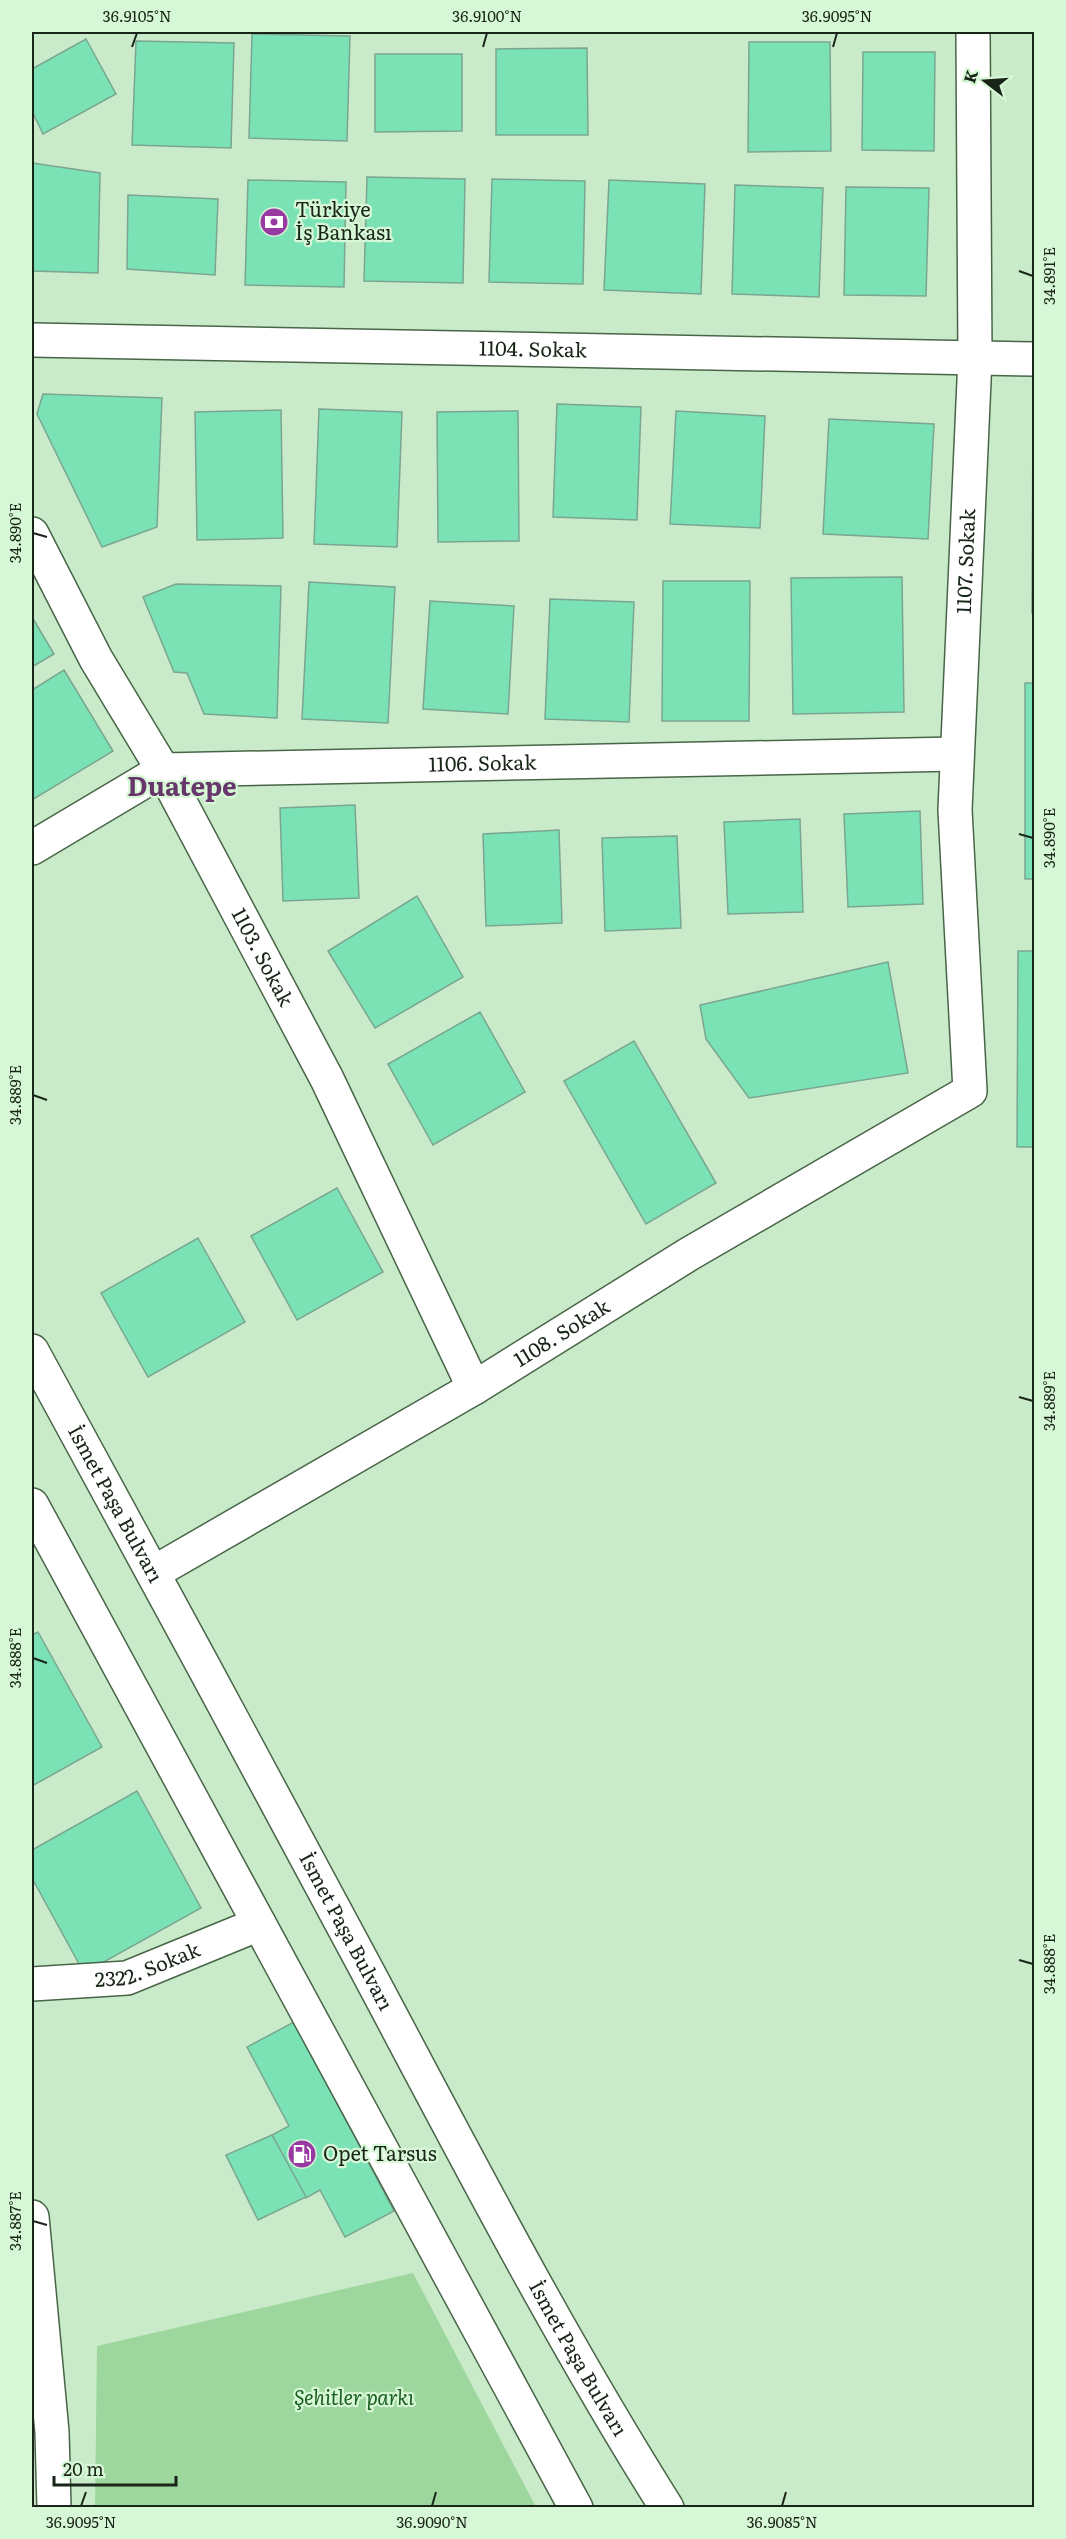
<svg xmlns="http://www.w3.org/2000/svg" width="1066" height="2539" viewBox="0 0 1066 2539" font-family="Literata,serif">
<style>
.green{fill:#9ed79d}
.building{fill:#7be2b6;stroke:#7aa691;stroke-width:1.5}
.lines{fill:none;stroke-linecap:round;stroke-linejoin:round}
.minor-casing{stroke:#496548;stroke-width:36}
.major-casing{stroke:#496548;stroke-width:36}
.minor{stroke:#fff;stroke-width:33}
.major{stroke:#fff;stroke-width:33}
.ticks{fill:none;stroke:#192518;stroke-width:2}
.labels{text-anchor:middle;stroke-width:4.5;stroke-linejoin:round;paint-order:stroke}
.poi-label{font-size:20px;fill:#192518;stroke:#d7f8d6;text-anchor:start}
.street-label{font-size:20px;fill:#192518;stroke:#d7f8d6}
.park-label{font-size:20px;font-style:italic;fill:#1a5e1f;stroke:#d7f8d6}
.district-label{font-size:26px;font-weight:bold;fill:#67376b;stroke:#d7f8d6}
.neatline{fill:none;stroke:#192518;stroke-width:2}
.ticks-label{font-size:15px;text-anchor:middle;fill:#192518}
</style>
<rect width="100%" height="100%" fill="#caebc9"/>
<path class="green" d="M413,2273l123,234h-441l2,-161z"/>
<g class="building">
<path d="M252,34l98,2 -3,105 -98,-3z"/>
<path d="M86,39l30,55 -73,40 -11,-23v-42z"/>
<path d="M136,41l98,2 -3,105 -99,-3z"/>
<path d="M749,42h81l1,109 -83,1z"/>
<path d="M587,48l1,87h-92v-86z"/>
<path d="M863,52h72l-1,99 -72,-1z"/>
<path d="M375,54h87v77l-87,1z"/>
<path d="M32,163l68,10 -2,100 -66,-2z"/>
<path d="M367,177l98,2 -2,104 -99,-2z"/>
<path d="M492,179l93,2 -2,103 -94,-2z"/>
<path d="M248,180l98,2 -2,105 -99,-2z"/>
<path d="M609,180l96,4 -4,110 -97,-4z"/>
<path d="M735,185l88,3 -4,109 -87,-3z"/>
<path d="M846,187l83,1 -3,108 -82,-1z"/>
<path d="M128,195l90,4 -3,76 -88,-6z"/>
<path d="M43,394l119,4 -5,129 -55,20 -65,-133z"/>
<path d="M557,404l84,3 -4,113 -84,-3z"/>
<path d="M319,409l83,3 -5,135 -83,-3z"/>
<path d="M281,410l2,128 -86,2 -2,-128z"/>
<path d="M518,411l1,130 -81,1 -1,-130z"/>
<path d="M676,411l89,5 -5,112 -90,-4z"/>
<path d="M1033,416h1v197h-2z"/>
<path d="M829,419l105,5 -6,115 -105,-5z"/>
<path d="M902,577l2,135 -111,2 -2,-136z"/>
<path d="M663,581h87l-1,140h-87z"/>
<path d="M309,582l86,5 -7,136 -86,-4z"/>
<path d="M176,584l105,2 -4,132 -73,-4 -17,-41 -13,-1 -31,-75z"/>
<path d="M550,599l84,3 -5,120 -84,-3z"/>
<path d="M430,601l84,5 -6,108 -85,-5z"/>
<path d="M32,617l22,37 -22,13z"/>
<path d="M64,670l49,81 -81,49v-110z"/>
<rect x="1025" y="683" width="9" height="196"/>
<path d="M355,805l4,93 -76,3 -3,-93z"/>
<path d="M920,811l3,93 -75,3 -4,-93z"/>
<path d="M800,819l3,93 -75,2 -4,-92z"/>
<path d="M559,830l3,93 -76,3 -3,-92z"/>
<path d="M677,836l4,92 -76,3 -3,-93z"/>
<path d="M417,896l46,81 -88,51 -47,-77z"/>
<path d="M1018,951h16v196h-17z"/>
<path d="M888,962l20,111 -159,25 -43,-59 -6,-34z"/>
<path d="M480,1012l45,80 -92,53 -45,-81z"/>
<path d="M634,1041l82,142 -70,41 -82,-143z"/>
<path d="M337,1188l46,84 -86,48 -46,-84z"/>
<path d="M198,1238l47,84 -97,55 -47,-84z"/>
<path d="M38,1632l64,115 -70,39v-151z"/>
<path d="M137,1791l64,117 -117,65 -52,-95v-28z"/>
<path d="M294,2022l100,189 -49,26 -25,-47 -14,8 -34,-63 17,-9 -42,-79z"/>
<path d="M272,2135l34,62 -48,23 -32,-65z"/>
</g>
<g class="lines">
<g class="minor-casing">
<g id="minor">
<path id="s1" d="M32,340l1002,19"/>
<path id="s2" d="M32,534l64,125 67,111 164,309 147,309"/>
<path id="s3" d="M32,848l131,-78 793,-16"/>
<path id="s4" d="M153,1573l321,-185 215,-134 281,-163 -15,-281 20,-452 -2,-326"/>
<path id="s5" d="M32,1984l95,-6 132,-54"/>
<path d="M32,2217l20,215 2,76"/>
</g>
</g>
<g class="major-casing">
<g id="major">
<path id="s6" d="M32,1351c111,204 222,407 331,612 98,184 193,369 304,545"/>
<path d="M32,1505l544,1003"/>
</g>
</g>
<use href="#minor" class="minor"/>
<use href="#major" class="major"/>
</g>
<path class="ticks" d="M132,47l5,-14M483,47l4,-14M833,47l4,-14M1019,271l14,5M33,533l14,4M1019,834l14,4M33,1095l14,5M1019,1397l14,4M33,1658l14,5M1019,1960l14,4M33,2221l14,4M81,2506l5,-14M432,2506l4,-14M782,2506l4,-14"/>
<defs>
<g id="bank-disc" transform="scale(1.5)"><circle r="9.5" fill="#993aa2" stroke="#d7f8d6"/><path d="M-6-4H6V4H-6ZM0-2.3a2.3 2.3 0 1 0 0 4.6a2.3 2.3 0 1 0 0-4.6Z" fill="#fff"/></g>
<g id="fuel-disc" transform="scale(1.5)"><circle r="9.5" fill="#993aa2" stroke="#d7f8d6"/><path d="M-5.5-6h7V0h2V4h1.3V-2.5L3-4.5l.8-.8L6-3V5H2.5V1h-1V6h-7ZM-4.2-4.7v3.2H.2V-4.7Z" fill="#fff"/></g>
</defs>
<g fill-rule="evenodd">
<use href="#bank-disc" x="274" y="222"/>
<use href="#fuel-disc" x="302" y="2154"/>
</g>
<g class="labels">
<g class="poi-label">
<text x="295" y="217">Türkiye<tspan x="295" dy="23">İş Bankası</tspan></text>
<text x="323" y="2161">Opet Tarsus</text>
</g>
<g class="street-label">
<text dy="7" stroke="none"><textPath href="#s1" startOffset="501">1104. Sokak</textPath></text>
<text dy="7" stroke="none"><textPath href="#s4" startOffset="1479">1107. Sokak</textPath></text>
<text dy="7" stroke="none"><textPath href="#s3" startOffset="472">1106. Sokak</textPath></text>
<text dy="7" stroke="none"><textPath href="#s2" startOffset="482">1103. Sokak</textPath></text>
<text dy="7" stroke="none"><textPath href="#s4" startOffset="474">1108. Sokak</textPath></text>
<text dy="7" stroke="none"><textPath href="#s6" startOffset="174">İsmet Paşa Bulvarı</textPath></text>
<text dy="7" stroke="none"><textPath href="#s6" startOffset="660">İsmet Paşa Bulvarı</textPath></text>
<text dy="7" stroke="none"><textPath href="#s5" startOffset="118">2322. Sokak</textPath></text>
<text dy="7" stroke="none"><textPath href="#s6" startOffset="1146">İsmet Paşa Bulvarı</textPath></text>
</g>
<g class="park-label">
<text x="354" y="2405">Şehitler parkı</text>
</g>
<g class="district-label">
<text x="182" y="796">Duatepe</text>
</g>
</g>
<rect width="1066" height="2539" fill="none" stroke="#d7f8d6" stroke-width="66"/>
<g transform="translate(985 81) rotate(287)" stroke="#d7f8d6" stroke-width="4.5" paint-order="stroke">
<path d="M0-4.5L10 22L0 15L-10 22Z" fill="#192518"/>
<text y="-9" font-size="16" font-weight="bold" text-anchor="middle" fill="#192518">K</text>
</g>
<path d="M54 2476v9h122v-9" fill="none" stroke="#192518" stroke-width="3"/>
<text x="63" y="2476" font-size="18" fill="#192518" stroke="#d7f8d6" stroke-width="4.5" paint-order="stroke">20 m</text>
<rect x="33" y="33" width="1000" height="2473" class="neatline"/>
<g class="ticks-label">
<text x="137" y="22">36.9105°N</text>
<text x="487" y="22">36.9100°N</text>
<text x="837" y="22">36.9095°N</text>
<text transform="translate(1050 276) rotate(-90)" y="5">34.891°E</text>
<text transform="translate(16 533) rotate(-90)" y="5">34.890°E</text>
<text transform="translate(1050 838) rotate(-90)" y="5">34.890°E</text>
<text transform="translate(16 1095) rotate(-90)" y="5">34.889°E</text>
<text transform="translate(1050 1401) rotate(-90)" y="5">34.889°E</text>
<text transform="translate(16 1658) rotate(-90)" y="5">34.888°E</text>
<text transform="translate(1050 1964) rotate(-90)" y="5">34.888°E</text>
<text transform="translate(16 2221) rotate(-90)" y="5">34.887°E</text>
<text x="81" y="2528">36.9095°N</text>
<text x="432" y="2528">36.9090°N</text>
<text x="782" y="2528">36.9085°N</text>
</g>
</svg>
